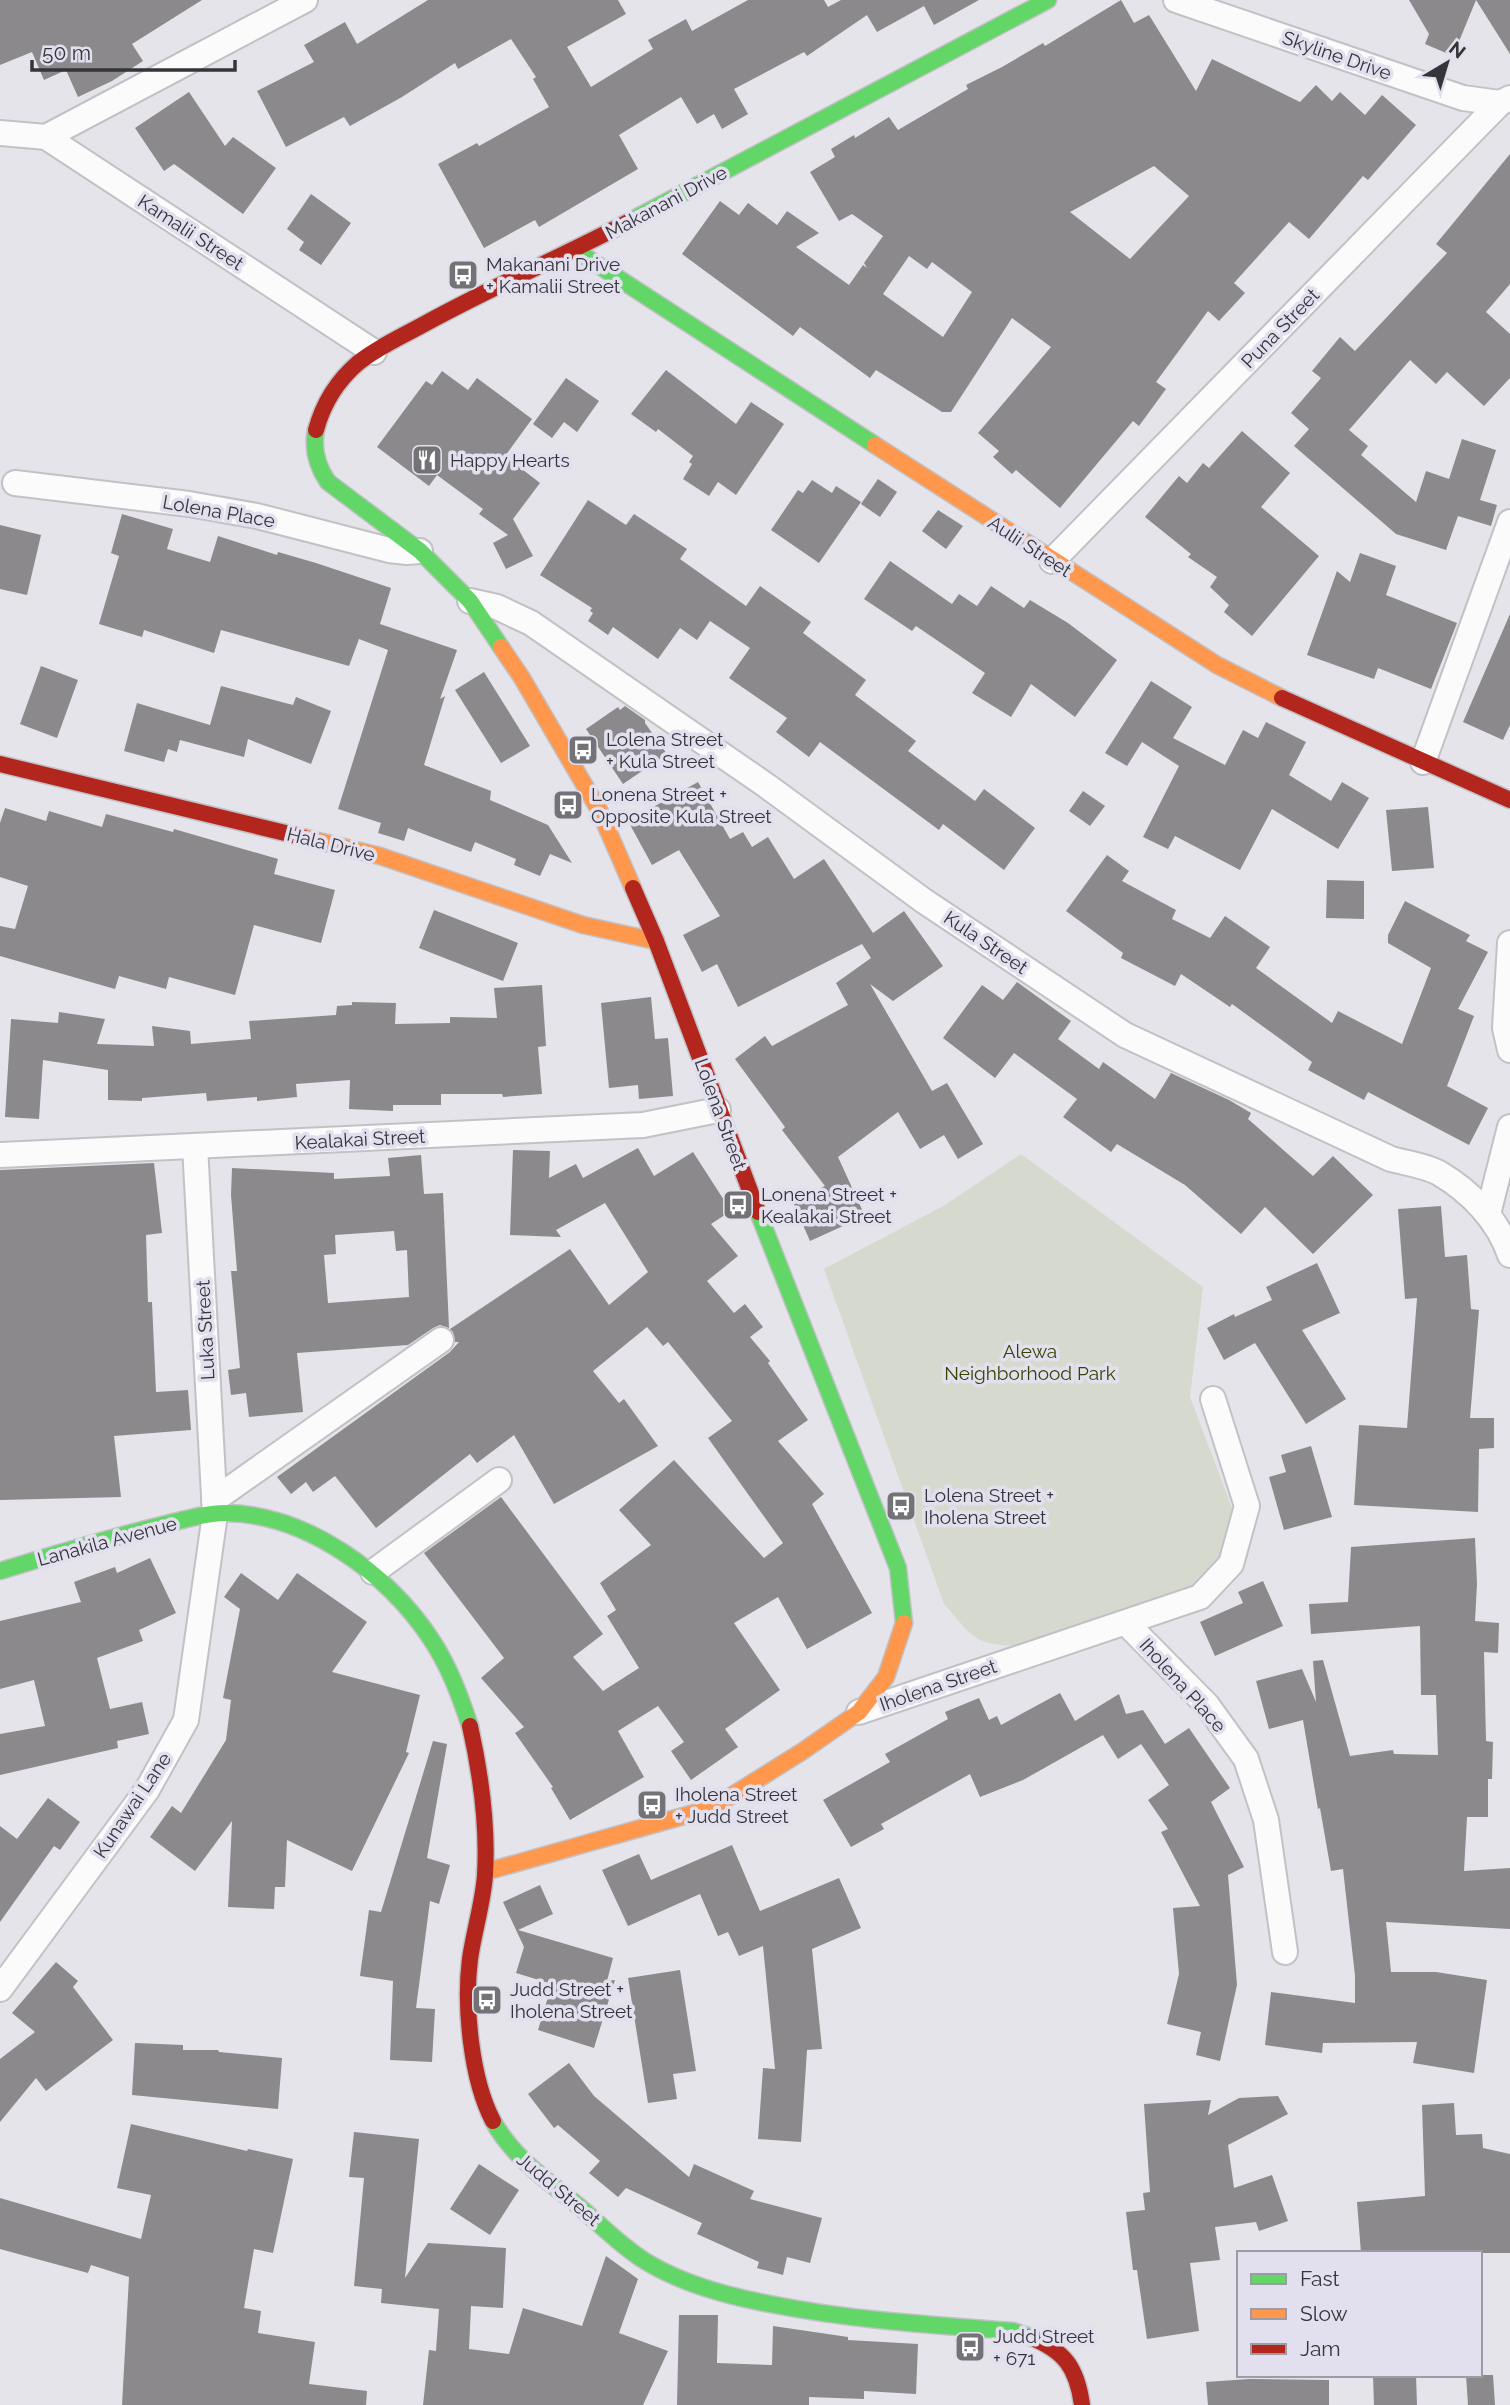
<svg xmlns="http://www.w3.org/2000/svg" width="1510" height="2405" viewBox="0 0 1510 2405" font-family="Raleway,sans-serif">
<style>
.green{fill:#d6dace}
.building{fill:#8b898b;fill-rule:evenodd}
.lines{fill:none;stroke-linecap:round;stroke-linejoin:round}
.street-casing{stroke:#c1c1c6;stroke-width:28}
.fast-casing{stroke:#c1c1c6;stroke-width:19}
.slow-casing{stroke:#c1c1c6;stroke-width:19}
.jam-casing{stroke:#c1c1c6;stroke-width:19}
.street{stroke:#fbfbfc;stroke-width:24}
.fast{stroke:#63d668;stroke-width:16}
.slow{stroke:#ff974d;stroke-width:16}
.jam{stroke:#b3261e;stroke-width:16}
.labels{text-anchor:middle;stroke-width:7;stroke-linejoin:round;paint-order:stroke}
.street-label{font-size:19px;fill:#353439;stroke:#e2e0ee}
.poi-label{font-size:19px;fill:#353439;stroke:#e2e0ee;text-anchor:start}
.park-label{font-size:19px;fill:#374300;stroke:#e2e0ee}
</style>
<rect width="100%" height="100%" fill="#e4e4ea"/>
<path class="green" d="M1021,1154l182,133 -13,110 48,127 -27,58 -196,64c-44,-2 -43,-11 -71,-42l-120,-335 121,-64z"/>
<g class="building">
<path d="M0,0h202l-70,44 11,17 -31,20 -34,16 -12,-27 -22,10 -12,-28 -32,13z"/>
<path d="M428,0h190l8,14 -59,33 24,40 62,-38 -5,-9 38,-21 6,12 56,-31h76l4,7 13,-7h138l-45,25 -10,-19 -47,26 -10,-17 -60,41 -3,-4 -70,37 14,25 -26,15 -8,-15 -17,10 -16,-27 -62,38 19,34 -99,58 -4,-7 -51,28 -46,-84 39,-21 2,3 70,-39 -16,-28 3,-2 -25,-38 -53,30 -3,-6 -53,34 -52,29 -6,-9 -58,30 -29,-56 57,-29 -10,-17 41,-23 12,22z"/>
<path d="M1121,0l13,23 15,-8 47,76 16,-32 88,43 16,-17 16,16 8,-9 25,23 17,-20 34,30 -48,55 -5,-4 -54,63 -20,-17 -55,61 11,10 -26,28 -11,-10 -52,71 10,7 -27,37 -6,-5 -73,87 -44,-38 -4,4 -19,-17 6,-6 -21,-18 73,-86 -39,-29 -61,94h-9l-66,-42 -6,8 -70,-51 -7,9 -111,-82 38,-53 19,14 9,-12 29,22 10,-14 32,22 -23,14 53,38 14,-20 4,3 -3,-5 19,-27 -31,-22 -13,7 -29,-49 25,-15 -4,-8 23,-14 1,3 34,-21 9,13 70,-41 -2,-4 36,-18 41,-24 2,3zM1154,166l35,30 -59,63 -60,-47zM909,256l18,13 5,-7 40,30 -29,45 -60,-43z"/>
<path d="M1409,0h67l-23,56 -28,-12 4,-10z"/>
<path d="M1476,0h34v54z"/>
<path d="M189,92l36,54 8,-9 43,31 -33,46 -69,-50 -10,7 -29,-43z"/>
<path d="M1510,154v130l-24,28 24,22v44l-26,28 -37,-34 -11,12 -26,-24 -61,70 19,16 -7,9 55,47 10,-31 23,8 13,-40 34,11 -16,50 17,5 -6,21 -33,-10 -12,34 -50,-16 -102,-88 15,-17 -18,-16 30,-35 -9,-7 28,-34 15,14 92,-98 -11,-9z"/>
<path d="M311,194l40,29 -30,42 -22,-15 5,-8 -17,-13z"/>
<path d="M666,370l70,54 15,-22 33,22 -48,71 -18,-13 -9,14 -26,-17 9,-15 -3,-2 4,-6 -35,-27 -2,3 -25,-18z"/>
<path d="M442,371l26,19 9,-12 55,41 -27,37 35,27 -27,36 20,37 -27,13 -13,-26 15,-8 -29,-21 4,-5 -46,-34 -8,11 -52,-39 49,-66 6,4z"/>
<path d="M566,378l33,23 -22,31 -13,-10 -12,16 -19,-14z"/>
<path d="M1242,431l48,42 -29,34 58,49 -67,80 -28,-24 5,-7 -19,-18 7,-10 -29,-20 3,-3 -46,-37 34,-41 8,7 16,-20 6,5z"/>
<path d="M878,479l19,13 -17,25 -19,-13z"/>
<path d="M812,480l20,13 4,-7 25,16 -42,61 -48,-33 27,-40 5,3z"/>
<path d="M588,500l38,25 8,-11 53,35 -7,10 66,47 14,-20 51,36 -8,11 63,47 -11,15 61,46 -8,10 67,50 9,-12 51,39 -31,42 -61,-46 -4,6 -119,-88 -11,15 -33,-25 11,-14 -58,-40 21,-30 -40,-27 -13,19 -17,-12 -22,31 -45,-32 -5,8 -20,-14 5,-8 -3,-2 2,-3 -52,-33z"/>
<path d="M938,510l25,16 -17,23 -24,-18z"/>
<path d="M122,514l51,15 -6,20 43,13 8,-26 59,19 1,-3 38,11 75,25 -11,36 77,26 -17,49 5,-3 -21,69 67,26 -1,9 58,25 24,38 -22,-9 -10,22 -26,-11 2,-6 -41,-17 -4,10 -63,-24 -4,13 -26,-8 3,-10 -43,-14 50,-159 -29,-11 -10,27 -128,-36 -7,23 -70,-23 -2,7 -43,-13 20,-68 -8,-3z"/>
<path d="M0,525l41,10 -14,60 -27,-6z"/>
<path d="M1360,553l36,13 -10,29 71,28 -26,66 -53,-21 -4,11 -67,-24 30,-84 13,11z"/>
<path d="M890,561l62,43 7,-10 18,12 14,-20 33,22 6,-8 38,23 49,37 -42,57 -44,-33 -20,33 -39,-24 13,-20 -69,-47 -4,5 -48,-32z"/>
<path d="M1510,614v111l-7,15 -40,-18z"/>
<path d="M41,666l37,14 -21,58 -37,-14z"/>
<path d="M484,672l46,74 -29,17 -46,-73z"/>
<path d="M1151,681l41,26 -19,31 52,27 18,-35 15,8 8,-16 40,20 -17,33 42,26 11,-19 27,16 -31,51 -66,-40 -32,61 -65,-34 -7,13 -25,-12 36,-71 -37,-24 -15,24 -22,-13z"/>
<path d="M221,686l72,19 3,-8 35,14 -20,53 -63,-25 -4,18 -64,-17 -3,12 -9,-3 -4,13 -40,-11 13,-48 73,22z"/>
<path d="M625,706l20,14v3l22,31 -44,30 -37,-55 32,-22 2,3z"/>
<path d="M698,782l32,57 13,-7 9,15 16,-10 26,42 30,-20 49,74 31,-22 39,55 -50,35 -23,-17 62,107 15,-8 36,61 -25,15 -14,-24 -24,14 -22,-37 -60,45 27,59 -55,25 -18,-41 33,-14 -43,-56 3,-3 -50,-68 30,-23 7,10 76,-41 -12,-22 35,-25 -9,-14 -124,63 -21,-43 -15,8 -19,-37 37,-19 -41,-66 -27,15 -24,-44z"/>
<path d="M1083,791l22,15 -15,20 -21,-15z"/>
<path d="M1428,807l6,61 -42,3 -6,-61z"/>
<path d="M5,808l41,13 3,-10 53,16 4,-13 67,18 1,-3 104,30 -4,15 61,16 -14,53 -67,-18 -19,70 -66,-18 -3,12 -47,-13 -4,13 -115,-33v-30l15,3 13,-43 -28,-9v-54z"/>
<path d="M1107,855l22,16 -7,10 54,29 -4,9 38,19 15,-22 45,31 -14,21 76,55 6,-12 64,33 29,-76 -43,-25v-8l17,-34 65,34 -4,6 22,11 -30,57 16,7 -27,70 41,22 -19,37 -101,-53 -4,8 -56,-30 4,-8 -80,-58 -2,3 -49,-33 -6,12 -54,-28 2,-5 -57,-42z"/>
<path d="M1327,880l37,1v38l-38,-1z"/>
<path d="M434,910l84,33 -15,38 -84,-33z"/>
<path d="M1017,982l54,39 -13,18 41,30 4,-7 52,37 16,-26 58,27 22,13 -3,6 65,57 20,-20 40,39 -60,59 -48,-47 -24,27 -56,-49 -68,-41 -6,8 -48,-35 14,-18 -63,-46 -19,25 -52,-40 39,-53 21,15z"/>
<path d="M542,985l4,61 -8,1 4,47 -39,3 -1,-3h-61v11h-48v6l-44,-2 1,-29 -54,4 1,13 -40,4v-4l-50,4 -1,-8 -64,5v3l-34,-1v-30l-65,-10 -4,59 -34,-2 6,-98 47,4 1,-11 46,7 -8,25 57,2 -2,-20 38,5 1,13 60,-5 -2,-18 87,-6 1,-9 15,-1v-3l44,1 -1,21 55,-1v-6l47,1 -3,-30z"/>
<path d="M651,997l4,42 13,-1 5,58 -34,3 -1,-14 -29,3 -8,-85z"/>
<path d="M638,1148l16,28 39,-24 38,59 -20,13 27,32 -31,25 27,32 11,-9 18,23 -13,10 20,24 -2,2 40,57 -30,21 46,53 -12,10 60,109 -65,36 -29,-52 -44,26 46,67 -55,39 13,18 -47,33 -20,-29 13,-9 -26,-36 -40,25 26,46 -74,43 -19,-32 2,-1 -38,-54 9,-6 -43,-49 23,-20 -80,-105 77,-56 102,137 -30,23 30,34 36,-23 -32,-52 9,-6 -16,-27 51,-38 -32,-35 55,-50 90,98 19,-15 -75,-105 24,-17 -64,-79 -5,4 -16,-19 -54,44 26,32 5,-4 34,47 -104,58 -40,-69 -37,28 -7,-9 -94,74 -41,-52 -22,16 -7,-10 -15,12 -14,-17 173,-125 9,-10h-4l-2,-10 -3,-3 120,-80 39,56 39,-33 -43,-69 -49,27 5,7 -51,-2 3,-85 37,1 -1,27 27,-14 7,14z"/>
<path d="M421,1155l3,39 19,-1 6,135 -9,-3 -7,3 -25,17 -111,8 6,59 -54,5 -3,-24 -15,2 -3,-25 12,-2 -9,-97h6l-6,-76 1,-27 102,5v6l56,-3 -2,-18zM394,1231l2,20 11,-1 2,47 -81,6 -4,-48 12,-1 -1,-19z"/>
<path d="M154,1163l8,70 -16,2 2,67h4l4,90 32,-2 3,40 -77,6 7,61 -121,3v-330z"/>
<path d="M1441,1206l4,51 22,-2 4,54 8,1 -9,108h24v30l-15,1 -1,63 -124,-7 5,-80 48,3 10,-130 -12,1 -7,-90z"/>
<path d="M1317,1263l23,50 -38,17 44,69 -40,25 -51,-81 -31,17 -17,-32 27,-14 1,3 37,-17 -6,-13z"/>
<path d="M1311,1446l21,71 -48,13 -15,-53 17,-5 -5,-17z"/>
<path d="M1475,1538l2,46 -2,37 24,2 -1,30 -14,-1 2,89 7,1 -1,37h-4v38h-21l-3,54 46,-3v61l-124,-7 5,50h45l51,8 -13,93 -61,-10 4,-21 -94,1 -1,10 -57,-8 6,-53 84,11v-27l-12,-107 -12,2 -11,-63 -2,1 -15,-89 -34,9 -13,-48 46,-12 14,33 -3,-41 10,-1 27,96 43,-6 1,4 44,1 -2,-60h-15l-1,-69 -109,8 -2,-30 39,-2 3,-55z"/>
<path d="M150,1558l26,55 -37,17 4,11 -46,17 13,51 32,-7 7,32 -32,7 1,7 -118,27v-41l45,-8 -11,-46 -34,9v-68l81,-19 -7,-20 41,-15 2,6z"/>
<path d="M241,1573l37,27 19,-27 70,49 -35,50 88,23 -14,57 3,1 -57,118 -65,-31 -2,47h-10l-1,22 -46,-2 4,-86 -37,50 -45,-34 22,-31 9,7 45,-73 5,-40 -8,-2 17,-89 -16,-12z"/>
<path d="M1263,1581l20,45 -68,30 -15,-34 43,-19 -5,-11z"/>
<path d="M1060,1693l15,28 44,-27 7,20 17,-4 22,34 24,-16 41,60 -19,14 33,65 -16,8 9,110 -17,76 -24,-6 5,-23 -34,-8 12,-50 -6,-66 27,-2 -39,-74 7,-3 -20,-29 21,-15 -28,-41 -23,15 -15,-24 -80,45 -43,17 -10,-23 -89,50 3,5 -33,18 -28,-47 67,-38 -5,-8 63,-35 -3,-7 34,-14 10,22 8,-4 4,9z"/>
<path d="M433,1741l14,3 -20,114 23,7 -11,39 -9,-3 -14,107 19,1 -3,53 -42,-2 3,-79 -33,-5 9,-66 12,2z"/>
<path d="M48,1798l32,24 -20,28 -6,-4 -54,76v-96l17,13z"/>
<path d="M732,1845l28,66 79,-33 22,50 -49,21 10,100 -15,1 -6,92 -43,-3 5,-71 12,1 -12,-123 -24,10 -11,-24 -10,4 -18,-42 -72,32 -26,-56 37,-16 12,26z"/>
<path d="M540,1885l13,29 -35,16 95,28 -6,23 8,-1 -21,68 -56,-18 14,-46 -36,-11 8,-26 -21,-45z"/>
<path d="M56,1962l22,19 -5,6 40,53 -67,51 -10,-13 -36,44v-63l35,-27 -23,-19z"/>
<path d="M680,1970l16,101 -23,3 4,25 -29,4 -20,-125z"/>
<path d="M135,2043l48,2v5h35l1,2 63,6 -4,51 -146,-14z"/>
<path d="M569,2063l25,33 95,81 5,-13 60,27 -4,8 72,19 -12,45 -23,-6 -4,18 -26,-7 2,-6 -62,-28 5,-11 -76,-35 -8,9 -29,-24 11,-12 -42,-36 -4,3 -26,-34z"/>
<path d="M1278,2096l10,18 -60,31 6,43 38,-13 16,46 -29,10 -3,-9 -41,5 5,33 -30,3 9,68 -52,8 -10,-69h-4l-7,-58 19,-2 -2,-17 7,-1 -6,-88 67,-4 -3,15 31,-17z"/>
<path d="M1454,2103l2,32 26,-1 1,14 27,6v99h-149l-4,-51 68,-6 -3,-91z"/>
<path d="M131,2124l116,27 1,-2 45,10 -20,94 -19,-4 -10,59 17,3 -3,22 57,9 -6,42 58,7 -1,14h-244l7,-128 -38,-12 -3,8 -88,-24v-51l141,41 10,-44 -34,-7z"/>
<path d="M354,2132l65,7 -14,139 23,-35 78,5 -3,60 -32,-2 -2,43 40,5 14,-46 59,18 24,-70 32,23 -19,54 49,18 -25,54h-220l6,-55 7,1 3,-42 -58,-6 1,-14 -28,-3 10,-108 -15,-1z"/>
<path d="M479,2164l40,26 -29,45 -40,-26z"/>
<path d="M679,2315h39l-1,48 55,2 1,-39 75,11v3l70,4 -2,50 -52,-3v8l-55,-2v8h-132z"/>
<path d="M1373,2375h43l1,30h-43z"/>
<path d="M1466,2375h27l2,30h-27z"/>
<path d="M1249,2379l80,1v25h-121l-2,-23z"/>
</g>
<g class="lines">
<g class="street-casing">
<g id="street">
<path d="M1176,0l287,98 37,5"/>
<path d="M0,133l46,4 328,215"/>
<path d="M46,137l259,-137"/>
<path d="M15,483l174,21 68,12 132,34 18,2 13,-1"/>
<path d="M1052,561l448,-458 10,-5"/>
<path d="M470,601l27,6 34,16 236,163 157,115 201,134 266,124c15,4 35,7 48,14 32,19 59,47 71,82"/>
<path d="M1423,762l87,-240"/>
<path d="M1510,943l-5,85 5,22"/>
<path d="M0,1155l643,-30 75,-15"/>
<path d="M1488,1214l22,-87"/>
<path d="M214,1500l227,-160"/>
<path d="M373,1572l126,-92"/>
<path d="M1126,1623l81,82 39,54 20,61 19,132"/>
<path d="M859,1712l341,-115 31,-33 16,-58 -34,-107"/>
<path d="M0,1989l147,-199 39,-70 29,-206 -20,-368"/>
</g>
</g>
<g class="fast-casing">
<g id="fast">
<path d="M630,221l418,-221"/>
<path d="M575,250l300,195"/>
<path d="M316,430c-4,20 1,36 12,52l92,69 50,50 31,46"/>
<path d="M758,1212l140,356 6,55"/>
<path d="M0,1571c52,-16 105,-32 158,-45 22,-5 45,-13 68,-13 81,1 162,61 205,126 18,27 29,57 39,87"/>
<path d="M493,2121c19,35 52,58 82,82 23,19 44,42 70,58 37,23 82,35 125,43 80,16 161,21 243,27l17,6"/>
</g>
</g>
<g class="slow-casing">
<g id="slow">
<path d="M875,445l342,220 65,33"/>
<path d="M501,647l21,31 77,132 34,78"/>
<path d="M302,837l78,19 203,69 73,16"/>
<path d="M485,1872l227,-64 91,-57 56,-39 27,-35 18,-54"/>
</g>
</g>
<g class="jam-casing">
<g id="jam">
<path d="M316,430c7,-26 21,-49 42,-67 21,-17 47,-28 70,-41 66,-36 135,-66 202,-101"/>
<path d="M1282,698l228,102"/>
<path d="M0,764l302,73"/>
<path d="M633,888l23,53 102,271"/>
<path d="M470,1726c11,49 18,98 15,149 -2,28 -11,56 -15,84 -6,47 1,120 23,162"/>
<path d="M1030,2337c35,14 47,31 52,68"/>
</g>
</g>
<use href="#street" class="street"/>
<use href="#fast" class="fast"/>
<use href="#slow" class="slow"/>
<use href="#jam" class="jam"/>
</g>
<defs>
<g id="bus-square" transform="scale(1.575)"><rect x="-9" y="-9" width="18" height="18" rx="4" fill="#727277" stroke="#e2e0ee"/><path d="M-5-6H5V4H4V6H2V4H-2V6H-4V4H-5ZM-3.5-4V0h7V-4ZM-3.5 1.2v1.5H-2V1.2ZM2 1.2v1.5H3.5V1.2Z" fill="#fff"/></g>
<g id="restaurant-square" transform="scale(1.575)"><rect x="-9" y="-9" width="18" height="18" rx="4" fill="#727277" stroke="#e2e0ee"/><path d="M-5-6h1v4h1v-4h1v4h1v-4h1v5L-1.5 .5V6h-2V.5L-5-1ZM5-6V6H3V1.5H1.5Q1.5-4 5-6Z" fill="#fff"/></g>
</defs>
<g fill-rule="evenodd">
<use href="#bus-square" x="463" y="275"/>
<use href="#restaurant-square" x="427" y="460"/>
<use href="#bus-square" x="583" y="750"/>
<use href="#bus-square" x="568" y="805"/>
<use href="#bus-square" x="738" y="1205"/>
<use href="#bus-square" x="901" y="1506"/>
<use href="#bus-square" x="652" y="1805"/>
<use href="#bus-square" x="487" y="2000"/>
<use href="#bus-square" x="970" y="2347"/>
</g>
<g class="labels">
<g class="street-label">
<text transform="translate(1337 55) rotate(19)" y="7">Skyline Drive</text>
<text transform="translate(666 202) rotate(-28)" y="7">Makanani Drive</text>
<text transform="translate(191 232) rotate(33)" y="7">Kamalii Street</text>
<text transform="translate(1280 328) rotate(-46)" y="7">Puna Street</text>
<text transform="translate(219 511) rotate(10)" y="7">Lolena Place</text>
<text transform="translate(1030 546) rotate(33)" y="7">Aulii Street</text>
<text transform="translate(331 844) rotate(14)" y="7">Hala Drive</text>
<text transform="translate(986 942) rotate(34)" y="7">Kula Street</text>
<text transform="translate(721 1114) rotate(70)" y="7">Lolena Street</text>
<text transform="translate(360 1139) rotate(-3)" y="7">Kealakai Street</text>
<text transform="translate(205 1330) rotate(-93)" y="7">Luka Street</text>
<text transform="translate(107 1541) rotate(-15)" y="7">Lanakila Avenue</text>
<text transform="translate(938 1685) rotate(-19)" y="7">Iholena Street</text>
<text transform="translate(1183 1685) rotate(48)" y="7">Iholena Place</text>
<text transform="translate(132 1805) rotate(-56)" y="7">Kunawai Lane</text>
<text transform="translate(559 2189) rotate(40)" y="7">Judd Street</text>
</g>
<g class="poi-label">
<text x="486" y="271">Makanani Drive<tspan x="486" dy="22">+ Kamalii Street</tspan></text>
<text x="450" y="467">Happy Hearts</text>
<text x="606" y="746">Lolena Street<tspan x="606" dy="22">+ Kula Street</tspan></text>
<text x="591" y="801">Lonena Street +<tspan x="591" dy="22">Opposite Kula Street</tspan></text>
<text x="761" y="1201">Lonena Street +<tspan x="761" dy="22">Kealakai Street</tspan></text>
<text x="924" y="1502">Lolena Street +<tspan x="924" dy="22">Iholena Street</tspan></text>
<text x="675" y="1801">Iholena Street<tspan x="675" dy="22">+ Judd Street</tspan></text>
<text x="510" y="1996">Judd Street +<tspan x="510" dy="22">Iholena Street</tspan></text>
<text x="993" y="2343">Judd Street<tspan x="993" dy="22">+ 671</tspan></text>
</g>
<g class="park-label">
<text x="1030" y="1358">Alewa<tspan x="1030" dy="22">Neighborhood Park</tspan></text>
</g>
</g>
<rect x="1237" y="2251" width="245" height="126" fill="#e2e0ee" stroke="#9d9ba6" stroke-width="2"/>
<rect x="1251" y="2274" width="35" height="10" fill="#63d668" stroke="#9d9ba6" stroke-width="2"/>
<text x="1300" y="2286" font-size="21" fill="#353439">Fast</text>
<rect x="1251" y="2309" width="35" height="10" fill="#ff974d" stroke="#9d9ba6" stroke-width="2"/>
<text x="1300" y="2321" font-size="21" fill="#353439">Slow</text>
<rect x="1251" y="2344" width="35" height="10" fill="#b3261e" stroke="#9d9ba6" stroke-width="2"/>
<text x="1300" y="2356" font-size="21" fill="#353439">Jam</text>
<g transform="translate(1447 63) rotate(38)" stroke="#e2e0ee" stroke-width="5" paint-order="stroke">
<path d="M0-5L12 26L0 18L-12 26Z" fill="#353439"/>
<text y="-10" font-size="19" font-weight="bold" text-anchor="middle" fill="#353439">N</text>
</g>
<path d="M32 60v10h203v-10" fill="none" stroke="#353439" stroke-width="3.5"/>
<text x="42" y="60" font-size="21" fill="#353439" stroke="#e2e0ee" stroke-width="5" paint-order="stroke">50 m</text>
</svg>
